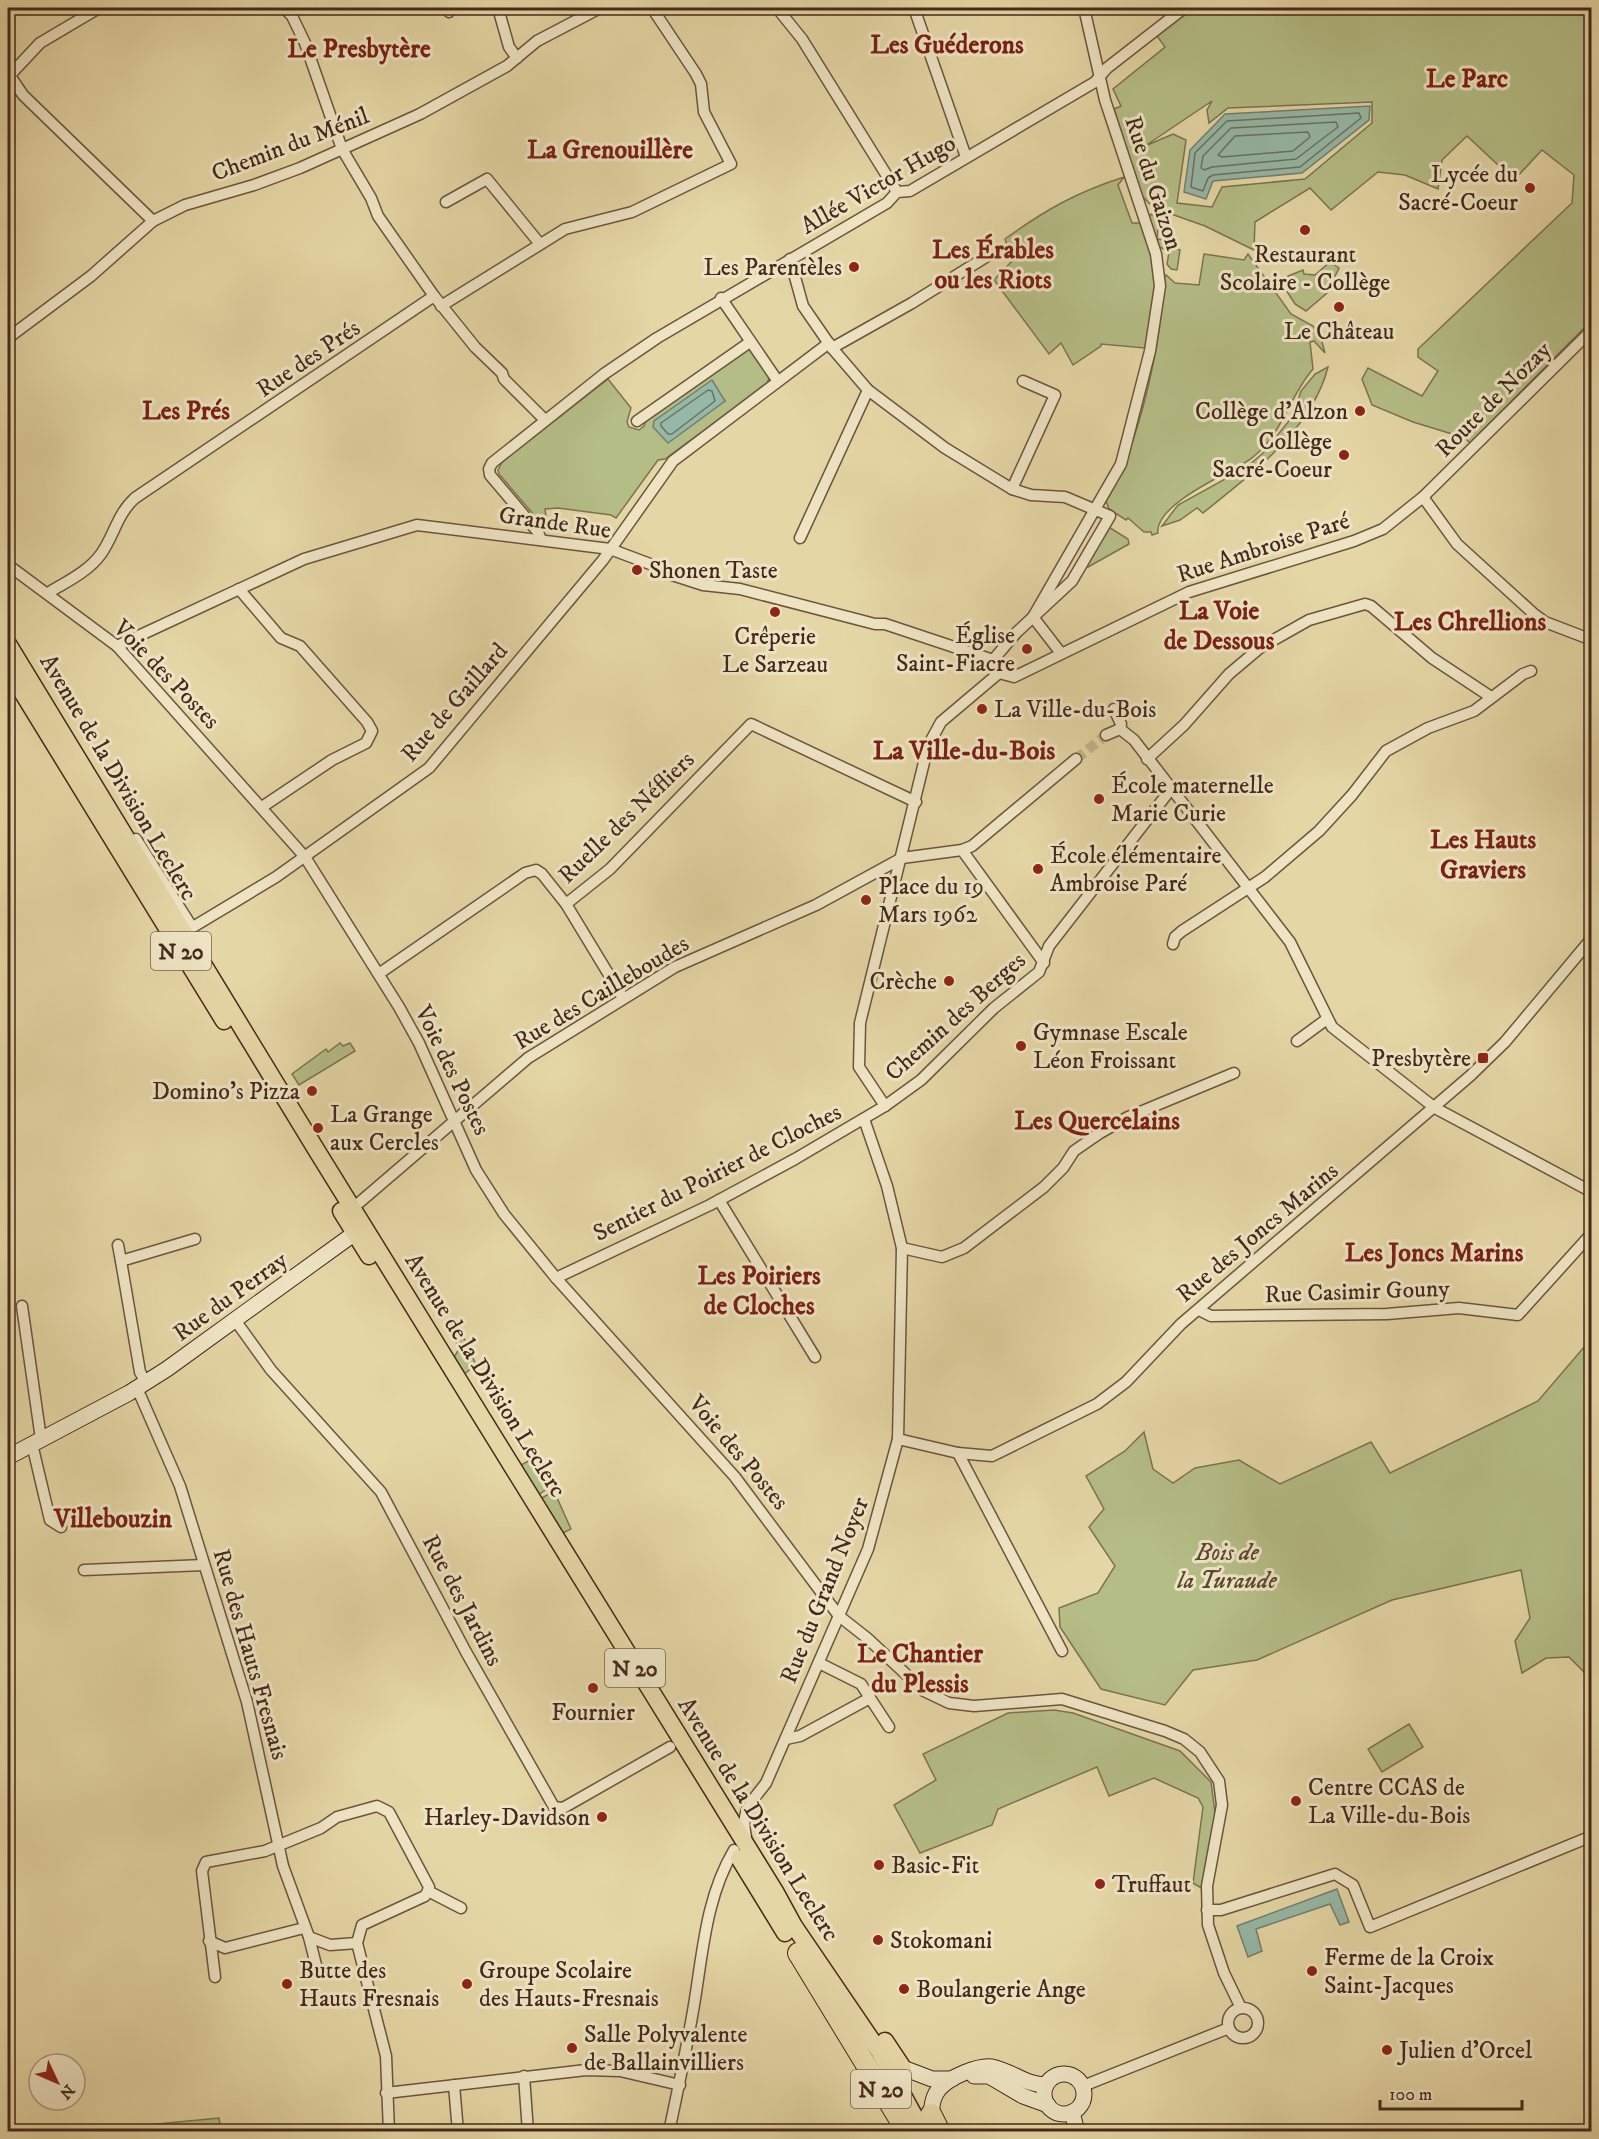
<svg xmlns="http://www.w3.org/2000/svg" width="1599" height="2139" viewBox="0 0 1599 2139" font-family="'IM FELL DW Pica',serif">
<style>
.green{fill:#b5bd86;stroke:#7c7352;stroke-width:1.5;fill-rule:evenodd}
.water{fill:#96b9a7;stroke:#757f70;stroke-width:1.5}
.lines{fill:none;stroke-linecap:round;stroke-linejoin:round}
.shore{stroke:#6d7162;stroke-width:1.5}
.street-tunnel{stroke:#c5b38a;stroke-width:10;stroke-dasharray:10 5;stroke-linecap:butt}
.street-casing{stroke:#6c543f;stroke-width:13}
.secondary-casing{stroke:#44291d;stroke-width:17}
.primary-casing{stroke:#44291d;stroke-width:19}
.highway-casing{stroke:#44291d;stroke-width:22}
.street{stroke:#eee4c4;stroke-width:10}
.secondary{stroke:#eee4c4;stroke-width:15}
.primary{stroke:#e5d6a5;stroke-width:16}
.highway{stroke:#e5d6a5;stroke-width:20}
.poi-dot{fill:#8f2418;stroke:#eee4c4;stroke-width:2}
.labels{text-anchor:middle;stroke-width:6;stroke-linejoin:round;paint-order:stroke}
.shield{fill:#eee4c4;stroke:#77614f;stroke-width:1.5}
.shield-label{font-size:22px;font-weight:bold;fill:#44291d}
.street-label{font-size:24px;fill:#44291d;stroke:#eee4c4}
.poi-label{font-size:24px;fill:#44291d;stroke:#eee4c4;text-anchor:start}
.park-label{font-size:24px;font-style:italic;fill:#5b4732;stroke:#eee4c4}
.neighbourhood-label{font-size:26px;font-weight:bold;fill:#7a1f14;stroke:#eee4c4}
.quarter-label{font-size:27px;font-weight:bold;fill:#7a1f14;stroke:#eee4c4}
</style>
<rect width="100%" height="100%" fill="#e5d6a5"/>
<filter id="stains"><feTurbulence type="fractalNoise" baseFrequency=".00333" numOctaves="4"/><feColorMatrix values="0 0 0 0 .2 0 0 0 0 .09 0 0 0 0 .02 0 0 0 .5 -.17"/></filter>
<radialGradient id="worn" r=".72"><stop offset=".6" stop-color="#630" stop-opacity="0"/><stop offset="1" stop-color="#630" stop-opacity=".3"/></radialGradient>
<g class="green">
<path d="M1193,8h398v313l-121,122 -5,-5 -52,-16 -41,-17 -10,-26 6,-11 54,28 16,-25 -20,-14v-8l154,-146 2,-28 -32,-25 -28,30 -47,-44 -25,24 -4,29 -33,-14 -27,-3 -47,38 -21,-22 -55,34 -1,28 -49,-24 -48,-17 1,-5 -4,-3 -3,4 -9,-9 -28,-87 7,-3 -8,-17 52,-42 -8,-11zM1212,101l-5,9 2,13 19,-15 144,-6v21l-67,56 -83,8 -10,20 -35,-4 9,-63 -13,-6 -28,12z"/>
<path d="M1124,177l-6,8 14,38h10l9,30 5,35 -11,60 -44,-4v2l-28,19 -12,-22 -12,11 -55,-74 18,-19 -7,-22c40,-29 72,-47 119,-62z"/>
<path d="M1151,214l15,13 -8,2 -1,10 7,1v5l16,5 -3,20 -6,-1 -4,-5 2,-12 -11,-6 -9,-29z"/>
<path d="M1204,254l40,6 4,-6 43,60 22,12 12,13 -3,3 3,11 -11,-12 -4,1 3,27c-27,31 -31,72 -70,95 -19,11 -89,42 -85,69l-6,2 -1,-3h-7l-16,-14 -2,2 -17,-11 -3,-8c34,-57 55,-157 58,-223l2,-3 9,8 24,2z"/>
<path d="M1330,262l9,6 -12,25 -21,18 -11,-7 -9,-14 2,-14 15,-6 1,4 11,1z"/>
<path d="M746,349l6,1 17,28 -2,6 -102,75 -7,1 -42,58 -5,-3 -53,-7 -13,1 1,8 -7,4 -40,-47 -1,-4 4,-8 106,-83 23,29 -4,14 2,5 10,3 5,-4 4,-12zM718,391l7,10 -71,20z"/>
<path d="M1328,367c-16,63 -77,107 -125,146l-6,-5 -17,12 -18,6 16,-21 69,-38 16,-14 30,-37 8,-25 14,-17z"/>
<path d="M1107,526l21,13 1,5 -41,23 -4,-3z"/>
<path d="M340,1043l3,3 7,-3 5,8 -56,34 -7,-11 34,-25 2,3z"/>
<path d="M455,1330l11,11 10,24 -13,10 -10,-16 6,-10 -7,-17z"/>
<path d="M1591,1339v347l-3,-10 -19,-19 -23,1 -24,15 -7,-32 15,-23 -9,-48 -129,30 -135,60 -64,10 -28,35 -64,-16 -41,-62 -1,-19 39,-15 17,-27 -26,-39 15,-18 -18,-33 39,-25 19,-19 9,37 20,14 22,-15 44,-8 41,24 91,-42 19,31 148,-72z"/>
<path d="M536,1457l17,28 -15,10 -19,-29z"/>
<path d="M554,1491l17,38 -10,5 -21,-35z"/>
<path d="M1054,1710l19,3 107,38 31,31 4,31 -12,76 -10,-6 10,-76 -5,-9 -44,-20 -45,18 -12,-29 -99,42 -6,16 -72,28 -26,-48 42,-25 -13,-26 85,-41z"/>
<path d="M1409,1724l14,23 -41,25 -14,-23z"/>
<path d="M219,2118l2,13h-137z"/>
</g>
<g class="water">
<path d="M1370,106l-1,14 -67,53 -89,8 -7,18 -22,-7 6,-42 35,-36z"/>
<path d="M712,380l13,21 -57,42 -15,-16 1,-6z"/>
<path d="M1337,1889l12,33 -9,3 -10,-21 -74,25 6,22 -14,6 -11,-31z"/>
</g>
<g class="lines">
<g class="shore">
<path d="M1359,113l2,5 -61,49 -87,8 -5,3 -5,13 -12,-4 4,-34 32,-32z"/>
<path d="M1336,122l2,5 -42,32 -84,8 -8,3 -3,-2 2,-12 28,-28z"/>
<path d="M1308,132l2,5 -17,14 -71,6 -4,-2 17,-19z"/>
<path d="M708,390l4,1 3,10 -43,33h-4l-7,-8v-3z"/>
</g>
<path class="street-tunnel" d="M1076,759l30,-24"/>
<g class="street-casing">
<g id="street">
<path d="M284,8l8,8 13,27 37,106 29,49 7,18 56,80 41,51 27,26 2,6 41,41"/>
<path d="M448,8l1,4"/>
<path d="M498,8l11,39 8,11"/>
<path d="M777,8l25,31 95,153"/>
<path d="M914,8l52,149"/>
<path d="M8,73l15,22 130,126"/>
<path d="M10,75l30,-32 59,-35"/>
<path d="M446,202l41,-23 53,65"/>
<path d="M790,259l13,47 29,42 36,42 77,58 67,41 19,6 34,2 45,19 -38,65 -55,51 -24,28"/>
<path d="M721,298l56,82"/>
<path d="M441,306l124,-77 67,-17 99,-48 -27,-52 -3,-28 -5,-10 -44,-66"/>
<path d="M8,338l83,-62 62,-55 32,-16 69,-20 46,-17 120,-54 87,-48 30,-25 63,-33"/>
<path d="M832,348l80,-45 77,-48"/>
<path d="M637,421l113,-79"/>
<path d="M1012,489l43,-94 -32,-14"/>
<path d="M1423,497l34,47 77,70 11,8 47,18"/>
<path d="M800,538l68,-148"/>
<path d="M541,540l-3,-8 -48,-57 -1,-6 3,-6 112,-89 53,-36 230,-135 10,-11 13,-1 185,-109 12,-14 77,-60"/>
<path d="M8,565l109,81 188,211 94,150 20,36 57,127 28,44 52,64 179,199 104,139 28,22 57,53 25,12 25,3 88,-7 103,32 19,8 16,13 19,29 3,24 -15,81 1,39 16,48 17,35"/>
<path d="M239,589l42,49 19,8 67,76 5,9 -6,12 -34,17 -70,47"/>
<path d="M48,593c18,-11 40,-21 53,-39 13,-18 16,-40 34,-56l299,-202"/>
<path d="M1033,617l88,-153 29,-113 10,-65 -4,-32 -51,-154 -21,-92"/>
<path d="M1033,617l27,35"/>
<path d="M117,646l187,-87 113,-34 193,24 48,18 8,6 37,12 37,4 135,35h10l108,36"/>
<path d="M999,673l15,4 175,-85 165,-51 29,-12 40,-32 169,-167"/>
<path d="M1114,709l7,15 -1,5 14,11 156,202 42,85 103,81 157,84"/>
<path d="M1106,735l14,-6"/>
<path d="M1147,759l37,-34 45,-51 32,-27 48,-27 56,-16 6,2 61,52 59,39"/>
<path d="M136,839l56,88"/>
<path d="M962,850l82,113"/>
<path d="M566,904l57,94"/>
<path d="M183,933l93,-56 153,-109 174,-208 70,-99 156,-118"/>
<path d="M1173,944l2,-7 7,-6 83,-54 54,-46 33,-36 34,-44 42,-23 46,-17 49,-37 8,-3"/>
<path d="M380,973l145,-100 11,-3 6,4 24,30 44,-35 141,-145 165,78"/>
<path d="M1297,1041l30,-22"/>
<path d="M885,1106l-26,-39 1,-44 68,-277 13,-24 58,-49"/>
<path d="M719,1200l96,157"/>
<path d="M353,1208l175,-150 147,-91 141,-62 86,-47 60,-8 10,-4 104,-87"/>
<path d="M118,1245l3,16"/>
<path d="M902,1248l40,9 22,-9 80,-61 19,-19 11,-17 26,-18 28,-16 106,-44"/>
<path d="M556,1278l154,-73 85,-46 90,-53 36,-26 73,-72 45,-36 10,-26 122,-157"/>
<path d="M22,1306l19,133"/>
<path d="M1199,1310l12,6 176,-2 72,-6 59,7 74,-82"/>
<path d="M235,1320l36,50 110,122 85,160 88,155 9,1 107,-61"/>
<path d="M146,1383l-6,-11 -19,-111 74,-22"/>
<path d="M137,1388l43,98 67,216 36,164 26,71 7,28"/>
<path d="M898,1439l60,14 34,3 105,-52 29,-22 55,-58 289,-248 35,-34 87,-104"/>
<path d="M32,1444l18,76 11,7"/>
<path d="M958,1453l104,198"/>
<path d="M84,1570l120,-5"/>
<path d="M870,1698l19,29"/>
<path d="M786,1739l14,-3 70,-38 -9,-14 -42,-21"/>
<path d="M746,1837c-6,-27 5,-34 20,-54l102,-234 30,-110 4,-191 -15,-62 -23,-67"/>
<path d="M428,1891l33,17"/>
<path d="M1207,1910h14l114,-36 18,11 17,42 222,-91"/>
<path d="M309,1937l21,8 27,-2"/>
<path d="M209,1941l16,7 79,-20"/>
<path d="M215,1977l-13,-106 4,-9 59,-11 56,-23 16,-11 40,-11 12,6 40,75 -1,4"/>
<circle cx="1243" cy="2023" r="15"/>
<path d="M524,2076l4,56"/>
<path d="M454,2085l4,47"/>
<path d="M1083,2086l146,-58"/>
<path d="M386,2093l200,-23 34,1 60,14"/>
<path d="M389,2132l-3,-76 -29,-113 5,-18 63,-29 3,-5"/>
<path d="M669,2132c9,-43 18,-85 25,-127 9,-54 12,-108 40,-155"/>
</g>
</g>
<g class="secondary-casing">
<g id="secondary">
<path d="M8,1457l121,-64 38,-24 188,-136 -1,-10"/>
<path d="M903,2068l29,11h20"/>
<circle cx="1064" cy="2094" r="20"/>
<path d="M974,2076h15l34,20 25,9"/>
<path d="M1072,2112l5,20"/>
<path d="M931,2114c1,-9 2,-19 9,-26 10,-11 38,-23 52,-21 20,4 33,18 54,18"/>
</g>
</g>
<g class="primary-casing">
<g id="primary">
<path d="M8,644l309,507 459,742 18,33 85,125 44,81"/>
<path d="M8,669l216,352"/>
<path d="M341,1211l28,45"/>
<path d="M739,1858l46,75"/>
<path d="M885,2041l18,27"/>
</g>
</g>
<g class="highway-casing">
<g id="highway">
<path d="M798,1953l109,179"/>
<path d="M931,2114l9,18"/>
</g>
</g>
<use href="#street" class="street"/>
<use href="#secondary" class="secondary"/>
<use href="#primary" class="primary"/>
<use href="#highway" class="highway"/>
</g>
<g class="poi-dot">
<circle cx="1530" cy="188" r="6"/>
<circle cx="1305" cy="230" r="6"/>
<circle cx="854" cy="267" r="6"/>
<circle cx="1339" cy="307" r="6"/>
<circle cx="1360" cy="411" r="6"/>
<circle cx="1344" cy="455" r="6"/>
<circle cx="637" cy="570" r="6"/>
<circle cx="775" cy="612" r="6"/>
<circle cx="1027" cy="649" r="6"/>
<circle cx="982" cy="709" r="6"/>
<circle cx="1099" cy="799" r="6"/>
<circle cx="1038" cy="869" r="6"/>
<circle cx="866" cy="900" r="6"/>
<circle cx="949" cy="981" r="6"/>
<circle cx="1021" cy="1046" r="6"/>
<rect x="1477" y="1052" width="12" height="12" rx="3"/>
<circle cx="312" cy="1091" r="6"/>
<circle cx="318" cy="1128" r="6"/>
<circle cx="593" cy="1688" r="6"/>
<circle cx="1296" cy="1801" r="6"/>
<circle cx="602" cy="1817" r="6"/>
<circle cx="879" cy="1865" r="6"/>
<circle cx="1100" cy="1884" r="6"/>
<circle cx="878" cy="1940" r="6"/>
<circle cx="1312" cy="1971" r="6"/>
<circle cx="287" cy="1984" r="6"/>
<circle cx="467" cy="1984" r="6"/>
<circle cx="904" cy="1989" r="6"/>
<circle cx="572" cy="2048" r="6"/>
<circle cx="1387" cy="2050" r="6"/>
</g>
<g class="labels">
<g class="shield">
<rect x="151" y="932" width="60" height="38" rx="4.5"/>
<rect x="605" y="1649" width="60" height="38" rx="4.5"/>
<rect x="851" y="2070" width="60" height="38" rx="4.5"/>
</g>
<g class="shield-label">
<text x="181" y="959">N 20</text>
<text x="635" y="1676">N 20</text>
<text x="881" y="2097">N 20</text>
</g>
<g class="street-label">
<text transform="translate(290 144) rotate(-21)" y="8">Chemin du Ménil</text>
<text transform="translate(1154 183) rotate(72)" y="8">Rue du Gaizon</text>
<text transform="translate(878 184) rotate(-30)" y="8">Allée Victor Hugo</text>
<text transform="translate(308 358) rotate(-34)" y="8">Rue des Prés</text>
<text transform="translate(1493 399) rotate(-45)" y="8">Route de Nozay</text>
<text transform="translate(555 522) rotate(8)" y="8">Grande Rue</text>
<text transform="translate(1263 547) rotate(-18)" y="8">Rue Ambroise Paré</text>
<text transform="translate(167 674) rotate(46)" y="8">Voie des Postes</text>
<text transform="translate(454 702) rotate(-49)" y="8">Rue de Gaillard</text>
<text transform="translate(119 777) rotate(59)" y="8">Avenue de la Division Leclerc</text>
<text transform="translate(626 817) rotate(-44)" y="8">Ruelle des Néfliers</text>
<text transform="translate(601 992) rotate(-31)" y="8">Rue des Cailleboudes</text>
<text transform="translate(955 1016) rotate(-42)" y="8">Chemin des Berges</text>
<text transform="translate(453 1070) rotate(64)" y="8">Voie des Postes</text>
<text transform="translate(717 1172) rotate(-27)" y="8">Sentier du Poirier de Cloches</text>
<text transform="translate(1257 1232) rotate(-40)" y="8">Rue des Joncs Marins</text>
<text transform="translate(1357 1291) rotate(-2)" y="8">Rue Casimir Gouny</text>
<text transform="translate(230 1296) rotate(-36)" y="8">Rue du Perray</text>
<text transform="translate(486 1375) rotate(58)" y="8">Avenue de la Division Leclerc</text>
<text transform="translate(739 1452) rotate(50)" y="8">Voie des Postes</text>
<text transform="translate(824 1590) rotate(-68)" y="8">Rue du Grand Noyer</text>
<text transform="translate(463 1600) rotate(62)" y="8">Rue des Jardins</text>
<text transform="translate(251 1654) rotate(74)" y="8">Rue des Hauts Fresnais</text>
<text transform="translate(759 1819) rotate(58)" y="8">Avenue de la Division Leclerc</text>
</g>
<g class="poi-label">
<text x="1518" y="182" text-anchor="end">Lycée du<tspan x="1518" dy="28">Sacré-Coeur</tspan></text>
<text x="1305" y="262" text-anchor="middle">Restaurant<tspan x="1305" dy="28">Scolaire - Collège</tspan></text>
<text x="842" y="275" text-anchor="end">Les Parentèles</text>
<text x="1339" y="339" text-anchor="middle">Le Château</text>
<text x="1348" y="419" text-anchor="end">Collège d'Alzon</text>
<text x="1332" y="449" text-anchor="end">Collège<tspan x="1332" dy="28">Sacré-Coeur</tspan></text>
<text x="649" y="578">Shonen Taste</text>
<text x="1015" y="643" text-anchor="end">Église<tspan x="1015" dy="28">Saint-Fiacre</tspan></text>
<text x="775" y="644" text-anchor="middle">Crêperie<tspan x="775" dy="28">Le Sarzeau</tspan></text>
<text x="994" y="717">La Ville-du-Bois</text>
<text x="1111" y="793">École maternelle<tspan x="1111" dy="28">Marie Curie</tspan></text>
<text x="1050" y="863">École élémentaire<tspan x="1050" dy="28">Ambroise Paré</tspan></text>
<text x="878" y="894">Place du 19<tspan x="878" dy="28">Mars 1962</tspan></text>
<text x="937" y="989" text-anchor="end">Crèche</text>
<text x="1033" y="1040">Gymnase Escale<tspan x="1033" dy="28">Léon Froissant</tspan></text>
<text x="1471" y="1066" text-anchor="end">Presbytère</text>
<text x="300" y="1099" text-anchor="end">Domino’s Pizza</text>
<text x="330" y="1122">La Grange<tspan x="330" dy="28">aux Cercles</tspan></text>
<text x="593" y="1720" text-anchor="middle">Fournier</text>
<text x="1308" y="1795">Centre CCAS de<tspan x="1308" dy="28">La Ville-du-Bois</tspan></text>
<text x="590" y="1825" text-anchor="end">Harley-Davidson</text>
<text x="891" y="1873">Basic-Fit</text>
<text x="1112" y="1892">Truffaut</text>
<text x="890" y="1948">Stokomani</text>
<text x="1324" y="1965">Ferme de la Croix<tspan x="1324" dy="28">Saint-Jacques</tspan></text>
<text x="299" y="1978">Butte des<tspan x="299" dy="28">Hauts Fresnais</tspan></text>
<text x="479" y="1978">Groupe Scolaire<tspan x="479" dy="28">des Hauts-Fresnais</tspan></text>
<text x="916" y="1997">Boulangerie Ange</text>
<text x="584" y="2042">Salle Polyvalente<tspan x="584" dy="28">de Ballainvilliers</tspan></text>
<text x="1399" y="2058">Julien d'Orcel</text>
</g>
<g class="park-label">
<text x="1227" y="1560">Bois de<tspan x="1227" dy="28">la Turaude</tspan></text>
</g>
<g class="neighbourhood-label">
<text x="947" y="53">Les Guéderons</text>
<text x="359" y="57">Le Presbytère</text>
<text x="1467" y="87">Le Parc</text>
<text x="610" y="158">La Grenouillère</text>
<text x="993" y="258">Les Érables<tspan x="993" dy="30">ou les Riots</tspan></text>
<text x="186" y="419">Les Prés</text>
<text x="1219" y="619">La Voie<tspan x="1219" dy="30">de Dessous</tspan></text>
<text x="1470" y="630">Les Chrellions</text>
<text x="1483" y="848">Les Hauts<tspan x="1483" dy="30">Graviers</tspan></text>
<text x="1097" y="1129">Les Quercelains</text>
<text x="1434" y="1261">Les Joncs Marins</text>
<text x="759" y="1284">Les Poiriers<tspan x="759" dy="30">de Cloches</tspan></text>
<text x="113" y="1527">Villebouzin</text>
<text x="920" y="1662">Le Chantier<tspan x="920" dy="30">du Plessis</tspan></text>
</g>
<g class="quarter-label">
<text x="964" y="759">La Ville-du-Bois</text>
</g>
</g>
<rect width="1599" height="2139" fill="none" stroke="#e5d6a5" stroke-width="30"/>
<rect x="9" y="9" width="1581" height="2121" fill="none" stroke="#44291d" stroke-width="3"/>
<rect x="15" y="15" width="1569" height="2109" fill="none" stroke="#44291d" stroke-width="1.5"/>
<g transform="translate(57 2082) rotate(134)"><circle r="28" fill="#eee4c4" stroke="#aa9981" stroke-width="1.5"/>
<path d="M0-4.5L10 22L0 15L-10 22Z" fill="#8f2418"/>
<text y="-9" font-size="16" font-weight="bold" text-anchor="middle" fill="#44291d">N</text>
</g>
<path d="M1380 2100v9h142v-9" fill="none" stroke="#44291d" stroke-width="3"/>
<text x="1389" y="2100" font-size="18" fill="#44291d" stroke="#eee4c4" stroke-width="4.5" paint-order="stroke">100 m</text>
<rect width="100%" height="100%" filter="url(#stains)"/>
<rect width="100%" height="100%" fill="url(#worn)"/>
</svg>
